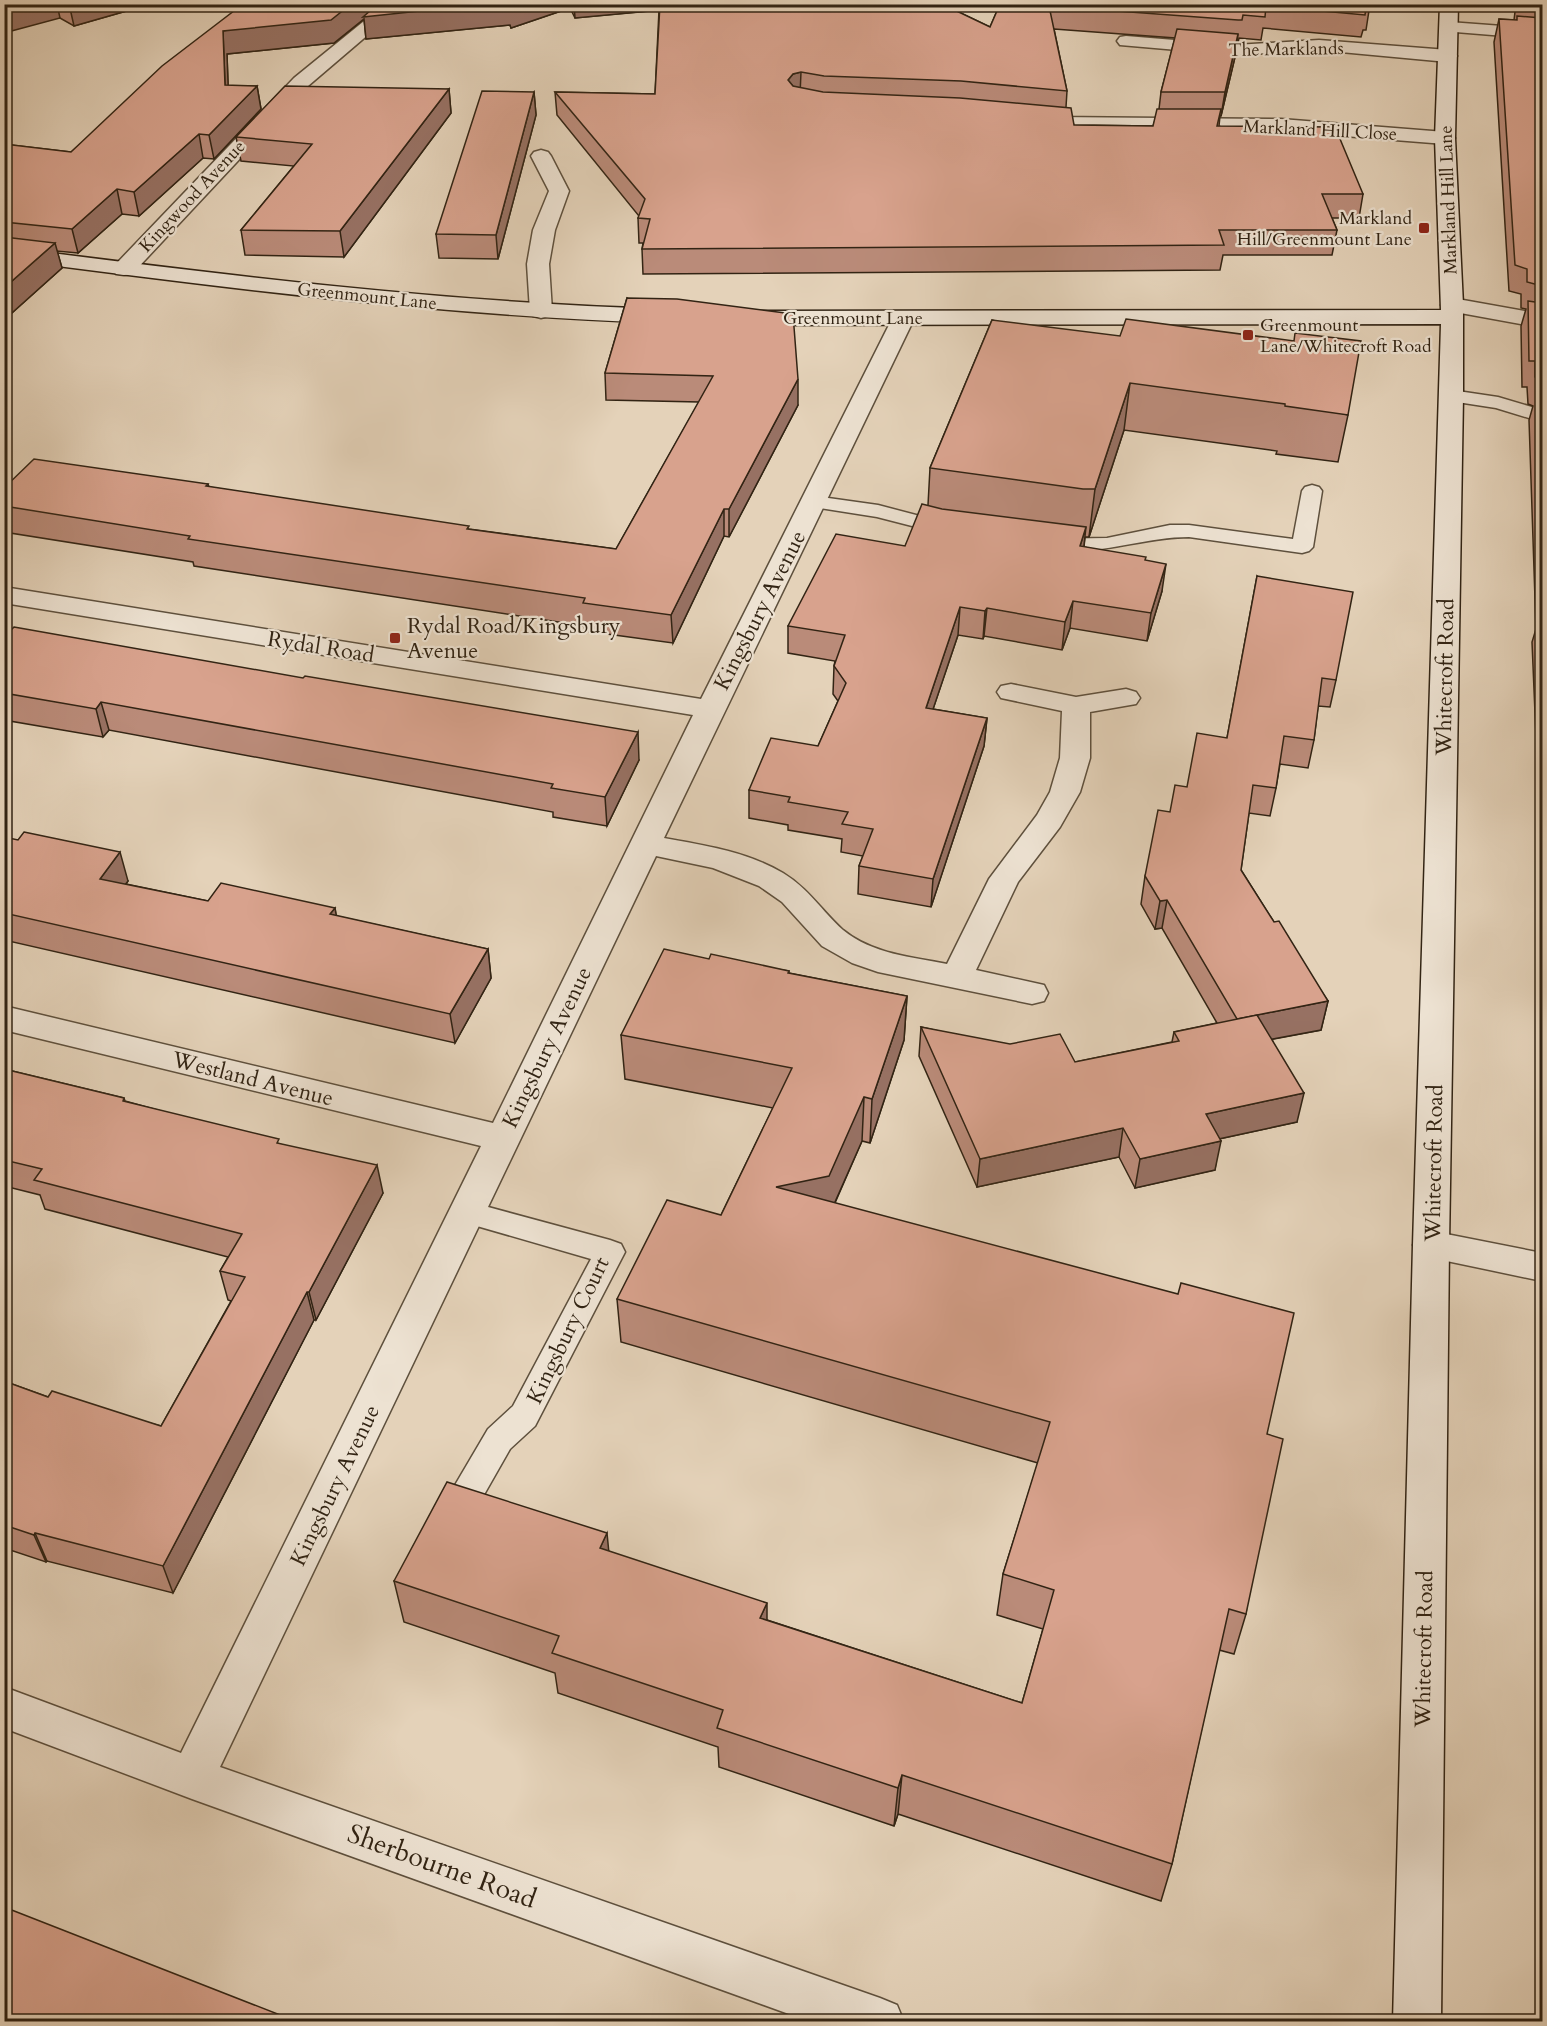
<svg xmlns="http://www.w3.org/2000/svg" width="1547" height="2026" viewBox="0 0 1547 2026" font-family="Cardo,serif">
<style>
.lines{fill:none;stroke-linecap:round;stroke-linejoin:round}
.lane-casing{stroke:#5e503d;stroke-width:3}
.street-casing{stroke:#5e503d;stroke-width:3}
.secondary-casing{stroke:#322414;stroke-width:3}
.lane{fill:#ede2d2;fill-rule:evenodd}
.street{fill:#ede2d2;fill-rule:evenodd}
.secondary{fill:#ede2d2;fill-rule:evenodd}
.wall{fill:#ba8b79;stroke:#322414;stroke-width:1.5;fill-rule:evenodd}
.shaded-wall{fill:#977163;stroke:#322414;stroke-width:1.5}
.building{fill:#d8a28d;stroke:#322414;stroke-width:1.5}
.poi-dot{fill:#8f2418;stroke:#ede2d2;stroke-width:2}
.labels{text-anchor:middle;stroke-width:4.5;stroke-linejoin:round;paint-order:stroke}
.far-street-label{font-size:18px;fill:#322414;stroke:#ede2d2}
.far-poi-label{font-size:18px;fill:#322414;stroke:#ede2d2;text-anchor:end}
.street-label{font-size:22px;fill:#322414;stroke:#ede2d2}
.poi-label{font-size:22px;fill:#322414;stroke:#ede2d2;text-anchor:start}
.near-street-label{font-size:27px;fill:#322414;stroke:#ede2d2}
</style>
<rect width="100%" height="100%" fill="#e4d2b9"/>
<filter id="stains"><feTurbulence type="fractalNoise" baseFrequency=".00333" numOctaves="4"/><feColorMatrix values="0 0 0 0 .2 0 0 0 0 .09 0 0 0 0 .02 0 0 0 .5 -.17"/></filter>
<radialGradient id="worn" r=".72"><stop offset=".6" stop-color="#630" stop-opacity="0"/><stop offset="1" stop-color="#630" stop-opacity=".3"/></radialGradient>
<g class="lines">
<g class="lane-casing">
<g id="lane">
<path d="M1451,390l47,7 44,13v12l-46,-14 -52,-8 -3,-4 3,-4z"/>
<path d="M1312,485l7,2 3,4 -9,56 -4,4 -7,2 -113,-16c-51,0 -97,23 -148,10l-4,-4 4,-4 66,-1 63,-13h19l104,14 9,-48 3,-4z"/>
<path d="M814,496l64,9 80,21 3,4 -3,4 -7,2 -74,-19 -70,-11 -3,-4 3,-4z"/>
<path d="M466,1201l144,39 11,4 4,8 -90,174 -25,23 -33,58 -12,4 -12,-4 -5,-10 40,-68 25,-23 78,-147 -135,-39 -5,-8 5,-8z"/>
</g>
</g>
<g class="street-casing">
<g id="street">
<path d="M385,4h19l-96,82 -176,188 -8,1 -8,-1 -3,-5 3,-5 178,-186z"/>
<path d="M1449,22l93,7v10l-99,-8 -3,-4 3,-4z"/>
<path d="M1126,36l109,9 84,-5 129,10 6,2 3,4 -3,4 -6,2 -129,-12 -84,5 -115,-10 -3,-4 3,-4z"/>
<path d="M1030,114l25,3 226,2 164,13 7,2 3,4 -3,4 -7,2 -164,-13 -226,-2 -32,-5 -3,-4 3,-4z"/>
<path d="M541,150l7,2 3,4 18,35 -14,39 -6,34 3,47 -3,5 -8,2 -8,-2 -3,-5 -3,-47 6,-34 16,-39 -18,-35 3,-4z"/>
<path d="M1452,298l90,16v14l-98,-18 -3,-5 3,-5z"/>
<path d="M903,312l8,2 3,5 -250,519c40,7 84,14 119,35 25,15 39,38 60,57 29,24 69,27 104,34l42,-85 48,-64 13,-23 10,-34 2,-47 -61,-13 -4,-6 4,-6 10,-2 65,13 50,-8 10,3 4,6 -4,6 -46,8v46l-10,34 -20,35 -42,55 -42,88 68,15 4,8 -4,8 -12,3 -154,-32 -26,-9 -30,-17 -40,-44 -23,-16 -46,-18 -57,-12 -436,911 660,231 17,7 7,17h-93l-619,-223 -188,-71v-41l177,66 300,-607 -477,-116v-24l489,117 200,-408 -689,-112v-16l697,112 191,-380 3,-5z"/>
<path d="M1431,1231l111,22v28l-124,-26 -5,-10 5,-10z"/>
</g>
</g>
<g class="secondary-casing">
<g id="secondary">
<path d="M1440,4h18l-3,134 8,167v91l-14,849 -8,777h-48l20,-777 28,-921 -692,1 -8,-2 -3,-5 3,-5 8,-2 692,-1 -6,-172z"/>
<path d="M4,247c221,28 441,56 663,62l8,2 3,5 -3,5 -8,2c-222,-7 -442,-35 -663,-64z"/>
</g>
</g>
<use href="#lane" class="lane"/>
<use href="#street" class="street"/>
<use href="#secondary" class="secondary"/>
</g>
<g class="wall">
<path d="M4,4h147l-77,22 -14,-8z"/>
<path d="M243,4h699l48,23 10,-23h370l-4,26h-3l-2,7 -98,-9 -2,12 -22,-2 -1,5h-1l-2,14 -14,59h-1l-1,10 144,68 -4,24h-27l5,12 -5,25h-109l-3,15 -577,4 -1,-25 1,-6h-4l-1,-25 1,-2 -82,-101 -2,-23 100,2 4,-84 -84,8 -5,-10 -59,20 -1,-3 -144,14 -2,-20 -30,24 -107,11 1,32h29l4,23 -47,50 -11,-1 -64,58 -17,-2 -44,39 -21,-2 5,17 -58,52v-176l67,8zM1054,29l121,9 -14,54 -2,17 -6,17 -79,-1 -8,-18 1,-16z"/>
<path d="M1516,4h26v1025l-2,-95 -1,-126 -7,-166 4,-13 -7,-209 4,-14 -5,-2 -1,-17h-5l-1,-61 5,-17 -5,-1v-14l-12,-3 -15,-249 5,-23 15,1z"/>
<path d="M449,89l2,24 -107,144 -99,-2 -4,-25 53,-64 -53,-5 -5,-24z"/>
<path d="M534,92l2,23 -38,144 -59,-1 -3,-24z"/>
<path d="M627,298l171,107 -69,132 -5,-1 -51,107 -88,-12 -1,-5 -390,-60 -1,-4 -189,-30v-44l204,-4 1,3 260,42 147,20 83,-147 -93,-2 -1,-27z"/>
<path d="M992,320l356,95 -10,47 -62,-8 1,-3 -153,-21 -35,107h-4l-1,10 61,14 17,30 -15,50 -77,-13 -8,22 -78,-14 -1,3 -25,-4 -25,74 54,9 -3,28 -53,161 -73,-13 1,-28 4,-10 -22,-4 1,-13 -54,-9v-5l-39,-7v-28l69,-44 20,-45 -5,-7 1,-28 1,-5 -47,-8v-27l117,-80 23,-41 2,-37z"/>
<path d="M1257,576l79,104 -6,27 -12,-1 -4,34 -6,28 -28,-4 -4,24 -6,28 -21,-3 -8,57 33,52 54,79 -7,29 -49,9 25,83 -78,17 -4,31 -80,18 -16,-31 -142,30 -58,-131 2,-29 154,35 97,-20 2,-10 43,-9 -55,-95 -7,1 -14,-25 4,-28 25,-64 17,-25 40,-49z"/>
<path d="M4,637l635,123 -32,66 -54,-9v-5l-444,-82 -6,7 -99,-17z"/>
<path d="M4,837l124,44 -2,3 82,17 127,7 1,8 152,33 3,29 -36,65 -451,-103z"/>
<path d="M709,959l80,12v2l118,23 -3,44 -34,103 -8,-2 -27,62 432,231 -21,180 -12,40 -15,-4 -47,214 -11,37 -263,-87 -4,12 -175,-59 -1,-20 -160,-54 -3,-20 -151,-51 -10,-41 214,-30 159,69 255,83 21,-74 -46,-14 6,-41 35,-111 -417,-121 -4,-43 104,-84 52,-107 -148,-29 -4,-44z"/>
<path d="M4,1069l120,29 1,3 155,43 103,49 -67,127h-2l-141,273 -126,-32 -1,1 -42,-14v-167l44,16 113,29 70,-125 -3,-1 -8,-29 8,-14 -183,-48 -5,-14 -36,-9z"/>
</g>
<g class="shaded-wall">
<path d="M20,4h37l3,14 -56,15v-24z"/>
<path d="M69,4h82l-77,22z"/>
<path d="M351,4h218l1,4 -59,20 -1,-3 -144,14 -2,-20 -30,24 -107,11 2,55 -4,-24 -2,-54z"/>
<path d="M574,4h87v6l-86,8z"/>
<path d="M1238,34l-3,23 -14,59 4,-24z"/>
<path d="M801,72l-1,23 -12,-15 5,-6z"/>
<path d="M257,86l4,23 -47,50 -5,-24z"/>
<path d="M449,89l2,24 -107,144 -4,-26z"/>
<path d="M534,92l2,23 -38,144 -2,-24z"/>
<path d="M199,134l4,24 -64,58 -5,-24z"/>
<path d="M117,189l5,25 -44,39 -6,-24z"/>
<path d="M55,243l7,25 -58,52v-32z"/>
<path d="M798,379v26l-69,132v-28z"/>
<path d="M1130,383l-6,47 -35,107 6,-48z"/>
<path d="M724,509v27l-51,107 -2,-28z"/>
<path d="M1086,527l-3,27 -3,-8z"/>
<path d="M1166,564l-4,27 -15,50 4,-28z"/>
<path d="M1073,601l-3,27 -8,22 3,-28z"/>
<path d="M960,607l-2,28 -34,101 2,-28z"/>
<path d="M987,608l-3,28 -1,3 2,-28z"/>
<path d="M101,702l8,28 -6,7 -7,-28z"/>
<path d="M987,718l-3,28 -53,161 2,-28z"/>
<path d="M638,732l1,28 -32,66 -2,-29z"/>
<path d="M120,852l8,29 -20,26 -8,-28z"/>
<path d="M1167,900l-5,28 -7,1 5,-28z"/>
<path d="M335,908l5,29 -10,-23z"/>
<path d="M488,949l3,29 -36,65 -5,-29z"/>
<path d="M907,996l-3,44 -34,103 2,-44z"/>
<path d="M1328,1001l-7,29 -90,17 6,-28z"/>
<path d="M1304,1093l-7,29 -97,21 6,-29z"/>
<path d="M864,1097l-2,44 -35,79 -51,-33z"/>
<path d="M1123,1128l-4,29 -142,30 3,-28z"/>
<path d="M1221,1141l-6,29 -80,18 5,-29z"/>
<path d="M377,1165l6,28 -67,127 -7,-28z"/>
<path d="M307,1292l7,28 -141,273 -10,-27z"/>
<path d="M35,1533l12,28 -1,1 -12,-27z"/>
<path d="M607,1533l4,41 -11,-26z"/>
<path d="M767,1603v40l-7,-25z"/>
<path d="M902,1775l-4,39 -4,12 4,-38z"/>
</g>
<g class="building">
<path d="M4,4h16l-16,5z"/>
<path d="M243,4h108l-20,16 -108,11 2,54 32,1 -48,49 -10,-1 -65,58 -17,-3 -45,40 -68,-7v-78l67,8 91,-86z"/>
<path d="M378,4h108l-123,13z"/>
<path d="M660,4h282l48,23 10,-23h370v3h-4l-1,8 -99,-9 -1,11 -22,-2 -1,5h-4l-189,-14 18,85 -106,-10 -137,-5 -23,-4 -8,2 -5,6 5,6 30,6 137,6 111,10 3,17 79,1 4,-17h64l-4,17 118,1 28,67h-41l15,36h-118l5,15 -582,4 8,-30 -12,-1 7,-19 -90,-107 100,2z"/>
<path d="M1517,16l25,2v268l-15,-4v-13l-12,-4 -16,-246 18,1z"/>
<path d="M1177,29l61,5 -13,58h-64z"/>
<path d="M285,86l164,3 -109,142 -99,-1 71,-86 -76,-7z"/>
<path d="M482,91l52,1 -38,143 -60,-1z"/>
<path d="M4,237l51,6 -51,45z"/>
<path d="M627,298l50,1 116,15 5,65 -69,130h-5l-53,106 -88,-12 2,-5 -397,-59 2,-3 -186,-30v-18l30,-29 174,25 -2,2 263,40 -2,3 149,20 97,-173 -108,-3z"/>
<path d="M1528,301l14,2v77l-7,-3v-16h-6z"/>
<path d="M1126,319l168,22 1,-8 66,8 -13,74 -63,-9v-2l-155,-21 -35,106h-12l-153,-21 62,-148 128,16z"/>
<path d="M1536,394l6,1v156z"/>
<path d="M922,504l20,5 144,18 -6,19 66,11 -1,3 21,4 -15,49 -78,-12 -8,21 -78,-14 -2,3 -25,-4 -34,101 61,10 -54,161 -74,-13 14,-37 -31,-5 6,-12 -60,-10 2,-5 -41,-7 22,-52 47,8 28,-63 -12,-17 11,-31 -57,-9 48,-92 69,12z"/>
<path d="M1257,576l96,16 -17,88 -14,-2 -8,62 -30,-4 -8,52 -23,-3 -12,85 33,52 5,-1 49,80 -91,18 -70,-119 -7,1 -15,-25 13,-66 12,2 5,-27 12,2 10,-54 30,5z"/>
<path d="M1541,615h1v39z"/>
<path d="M14,627l289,51 2,-2 333,56 -33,65 -54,-9 2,-4 -452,-82 -5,7 -92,-16v-56z"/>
<path d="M24,832l96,20 -20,27 108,22 13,-18 114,25 -5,6 158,35 -38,65 -446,-101v-76l14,3z"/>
<path d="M664,949l45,10 2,-5 78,17 -1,2 119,23 -35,103 -8,-2 -35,79 -53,11 402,107 3,-11 113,30 -27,121 16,5 -37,175 -17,-5 -57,255 -270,-89 -4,13 -181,-60 6,-18 -171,-57 7,-17 -165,-55 53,-99 160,51 -7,15 167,55 -7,15 262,85 32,-113 -51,-16 47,-152 -433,-123 50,-99 54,15 71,-147 -171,-33z"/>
<path d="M1257,1015l47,78 -98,21 15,27 -81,18 -17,-31 -143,31 -59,-132 89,17 50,-10 15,28 104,-21 -5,-9z"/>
<path d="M4,1069l120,29 -1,3 156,38 -2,4 100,22 -68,127h-2l-144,274 -128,-33 -1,2 -30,-10v-144l44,16 4,-6 109,35 84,-149 -25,-6 22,-37 -208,-54 8,-11 -38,-9z"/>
<path d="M4,1907l294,115h-294z"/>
</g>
<g class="poi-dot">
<rect x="1418" y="222" width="12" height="12" rx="3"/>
<rect x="1242" y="329" width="12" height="12" rx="3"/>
<rect x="389" y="632" width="12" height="12" rx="3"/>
</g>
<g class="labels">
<g class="far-street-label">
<text transform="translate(1286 49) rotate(-1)" y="6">The Marklands</text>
<text transform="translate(1320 130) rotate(3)" y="6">Markland Hill Close</text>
<text transform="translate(192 196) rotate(-47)" y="6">Kingwood Avenue</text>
<text transform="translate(1448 200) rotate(-92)" y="6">Markland Hill Lane</text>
<text transform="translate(367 296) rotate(6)" y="6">Greenmount Lane</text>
<text x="853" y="324">Greenmount Lane</text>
</g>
<g class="far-poi-label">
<text x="1412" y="224">Markland<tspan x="1412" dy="21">Hill/Greenmount Lane</tspan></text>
<text x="1260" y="331" text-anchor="start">Greenmount<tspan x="1260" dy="21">Lane/Whitecroft Road</tspan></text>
</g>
<g class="street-label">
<text transform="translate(759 610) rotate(-63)" y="8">Kingsbury Avenue</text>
<text transform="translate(321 646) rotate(9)" y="8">Rydal Road</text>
<text transform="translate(1444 677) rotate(-89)" y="8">Whitecroft Road</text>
<text transform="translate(546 1047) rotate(-64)" y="8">Kingsbury Avenue</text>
<text transform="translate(253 1078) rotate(14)" y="8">Westland Avenue</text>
<text transform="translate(1433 1163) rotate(-89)" y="8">Whitecroft Road</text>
<text transform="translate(567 1330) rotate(-64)" y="8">Kingsbury Court</text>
<text transform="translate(334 1485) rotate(-64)" y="8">Kingsbury Avenue</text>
<text transform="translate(1423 1649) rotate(-89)" y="8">Whitecroft Road</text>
</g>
<g class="poi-label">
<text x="407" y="633">Rydal Road/Kingsbury<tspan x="407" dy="25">Avenue</tspan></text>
</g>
<g class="near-street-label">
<text transform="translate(442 1866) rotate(20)" y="9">Sherbourne Road</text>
</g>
</g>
<rect width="1547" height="2026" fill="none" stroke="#e4d2b9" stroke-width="24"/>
<rect x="6" y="6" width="1535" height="2014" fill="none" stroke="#322414" stroke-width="3"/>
<rect x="12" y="12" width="1523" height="2002" fill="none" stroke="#322414" stroke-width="1.5"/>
<rect width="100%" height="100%" filter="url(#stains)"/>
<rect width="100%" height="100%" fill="url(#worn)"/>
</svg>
